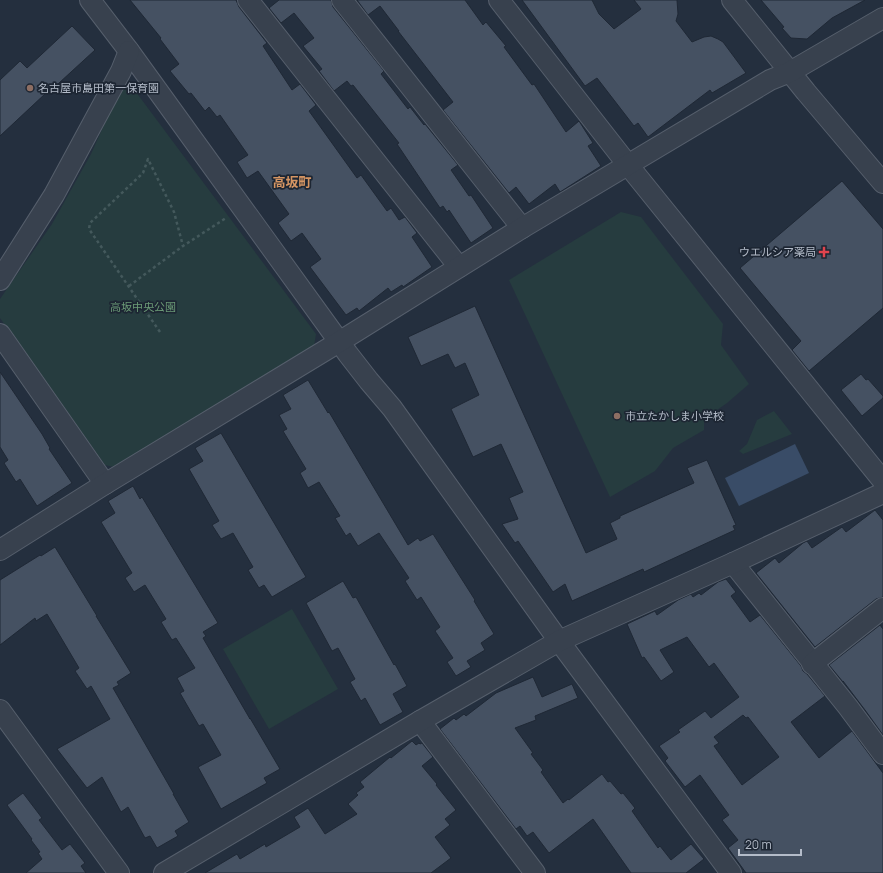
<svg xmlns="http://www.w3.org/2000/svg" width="883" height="873" viewBox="0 0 883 873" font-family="Manrope,'Noto Sans JP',sans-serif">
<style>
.green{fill:#263c3f}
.water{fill:#394c67}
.building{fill:#455162;stroke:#1f2835;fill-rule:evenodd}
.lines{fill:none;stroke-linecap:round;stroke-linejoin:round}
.minor-casing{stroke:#565f6c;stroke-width:22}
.path{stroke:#44595c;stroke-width:2.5;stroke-dasharray:3 3;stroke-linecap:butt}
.minor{stroke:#38414e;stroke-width:20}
.education-dot{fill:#8d6e63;stroke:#1d2633;stroke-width:1.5}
.health-dot{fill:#e0444e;stroke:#1d2633;stroke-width:1.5}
.labels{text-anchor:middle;stroke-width:3.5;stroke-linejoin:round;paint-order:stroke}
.poi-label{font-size:11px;fill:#b4bcc9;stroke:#1d2633;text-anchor:start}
.park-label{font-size:11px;fill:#6b9a76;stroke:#1d2633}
.quarter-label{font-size:13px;font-weight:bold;fill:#d59563;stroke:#1d2633}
</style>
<rect width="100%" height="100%" fill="#242f3e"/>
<g class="green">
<path d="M130,84l186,250 -2,12 -196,122 -13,-3 -105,-147v-19l52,-75 39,-70 31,-69z"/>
<path d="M621,212l20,5 82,107 -2,21 28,39 -22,19 -23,16v11l-31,18 -18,23 -45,26 -101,-217z"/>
<path d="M774,411l18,23 -49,20 -4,-3 8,-7 10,-24z"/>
<path d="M292,609l46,80 -69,40 -46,-80z"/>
</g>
<path class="water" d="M795,444l14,29 -70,33 -14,-28z"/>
<g class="building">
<path d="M130,0h106l3,7 28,36 -4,3 29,44 8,-6 16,21 -7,6 48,67 4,-3 26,36 4,-3 8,12 6,-3 12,16 -5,4 20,30 -29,20 -1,-2 -11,7 -3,-4 -29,23 -2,-3 -11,7 -36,-48 11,-8 -19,-26 -11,8 -13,-18 11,-9 -31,-43 -11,7 -10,-16 11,-7 -28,-40 -3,2 -8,-10 -4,4 -14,-18 -2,1 -19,-23 9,-7 -19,-25 1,-1z"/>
<path d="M279,0h52l2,7 51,64 -3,3 27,35 2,-2 14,18 1,-1 33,41 -7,5 18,26 2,-1 22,33 -22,15 -22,-33 -2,2 -4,-6 -3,2 -43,-64 2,-1 -46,-58 -2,1 -4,-5 -13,10 -15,-20 3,-2 -19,-23 11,-8 -20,-25 -13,10 -12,-15z"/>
<path d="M357,0h108l18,25 3,-3 20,24 -2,1 28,38 2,-1 32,48 13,-11 14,22 -5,3 13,20 -41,26 -5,-8 -26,20 -13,-17 -7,6 -66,-83 10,-8 -55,-71h1l-19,-25 -12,9z"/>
<path d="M522,0h70l7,14 15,15 27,-20 -7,-9h43l1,14 -2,7 16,21 12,-5 7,-1 7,3 5,3 23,31 -34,20 -2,-3 -62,47 -10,-14 -4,3 -37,-48 -12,8z"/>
<path d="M761,0h104l-33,18 -25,21 -16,-1 -9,-10 2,-1z"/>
<path d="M72,26l23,24 -48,44 -1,-1 -46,43v-56l20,-19 7,7z"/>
<path d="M842,181l41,48v79l-74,63 -17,-21 9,-9 -61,-73z"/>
<path d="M475,306l111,247 31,-14 -7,-16 10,-5v-2l74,-33 -7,-15 20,-8 29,65 -3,1 2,4 -91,42 -1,-3 -71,32 -7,-17 -12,8 -35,-51 -3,2 -13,-19 16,-5 -9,-21 14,-6 -22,-48 -28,13 -22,-48 28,-14 -14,-32 -10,5 -7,-14 -27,12 -13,-29z"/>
<path d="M0,372l42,62 8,14 -1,1 23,34 -35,23 -17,-27 -4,3 -12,-19 4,-3 -8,-13z"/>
<path d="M861,374l5,6 2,-1 15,17v2l-21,18 -21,-26z"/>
<path d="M308,380l20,33 1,-1 79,133 10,-7 2,3 13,-7 42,66 -1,1 20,33 -13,9 4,7 -18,11 4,6 -15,9 -9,-14 6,-4 -18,-27 5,-4 -19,-30 -4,3 -12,-19 4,-3 -30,-45 -21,13 -8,-13 -4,3 -11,-18 5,-2 -21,-34 -11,6 -8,-15 6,-4 -23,-38 4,-2 -8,-14 12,-6 -8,-14z"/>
<path d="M221,433l85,144 -34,20 -8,-12 -5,3 -11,-18 5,-3 -20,-34 -12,6 -9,-14 7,-4 -30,-52 14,-8 -8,-13z"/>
<path d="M133,486l7,13 2,-2 24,40 52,86 -15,9 3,4 -3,2 47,81v-1l30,51 -16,9 3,5 -46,26 -23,-42 23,-12 -18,-31 -4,2 -19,-33 4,-2 -7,-13 18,-10 -19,-30 -4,2 -11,-18 5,-3 -21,-34 -11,7 -9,-14 7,-5 -31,-51 14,-9 -7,-12z"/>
<path d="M875,510l8,10v77l-7,2 -61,48 -59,-74 19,-15 4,5 24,-20 4,-2 5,7 30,-21 4,5z"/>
<path d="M55,547l42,69h-1l35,57 -14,9 2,3 -6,3 61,106h-1l16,28 -14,9 3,5 -21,12 -7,-12 -5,2 -17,-31 -7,5 -19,-35 -15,11 -30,-39 53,-30 -19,-33 -4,3 -12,-18 4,-3 -32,-54 -11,7 -1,-3 -35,27v-65l40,-25 1,1z"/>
<path d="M726,579l10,13 -5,4 19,26 10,-7 41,51 2,5 4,3 18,22 -34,26 28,36 33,-27 31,42v100h-137l-18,-25 10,-8 -16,-20 7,-5 -29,-40 -15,12 -20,-26 3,-3 -9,-12 21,-14 -2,-2 27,-19 6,7 28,-21 -25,-34 -5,4 -22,-30 -27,13 14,22 -13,9 -17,-24 -2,1 -15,-34 28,-13 2,4 21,-15 13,-6 2,3 6,-4 2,2 17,-13zM743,715l3,3 2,-1 31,40 -37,28 -28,-39 5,-3 -5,-6z"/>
<path d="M343,581l10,17 3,-1 38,68 1,-1 12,22 -14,8 10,18 -23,13 -15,-27 -4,3 -11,-19 5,-3 -17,-31 -6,3 -26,-48z"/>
<path d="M880,625l3,4v106l-18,-25 -22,-29v1l-14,-17z"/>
<path d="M533,677l9,20 30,-13 6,14 -43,18 1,4 -21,8 18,25 -2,1 12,16 -2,2 22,31 5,-4 1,1 33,-26 6,8 2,-1 11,13 2,-1 12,15 -3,3 26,37 2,-2 11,14 20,-16 13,15 -18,14h-55l-38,-54 -44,34 -16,-21 -6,4 -7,-10 -4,3 -76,-100 14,-11 2,2 8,-6 2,2 30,-23z"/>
<path d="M412,741l4,4 3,-2 1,1 2,-1 11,14 -11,9 15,18 -1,1 20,25 -11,9 5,6 -15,12 16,21 -20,15h-226l32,-19 3,5 25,-15 1,3 34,-20 -6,-10 14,-9 17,26 32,-20 -9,-10 10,-9 -2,-2 8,-6 -4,-5 30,-25 1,1z"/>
<path d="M23,793l19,25 -3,2 23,30 8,-6 15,19 -4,3 5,7h-60l16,-14 -4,-6 2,-1 -9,-12 1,-1 -25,-34z"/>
</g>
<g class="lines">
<g class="minor-casing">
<g id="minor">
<path d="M90,0l39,51 219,303 21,27 23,27 167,233 172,232"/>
<path d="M248,0l211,267"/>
<path d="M342,0l180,228"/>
<path d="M499,0l129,165 255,316"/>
<path d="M732,0l74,92 77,91"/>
<path d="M0,280l54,-85 67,-124 8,-20"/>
<path d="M0,334l105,150"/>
<path d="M0,550l105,-66 234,-142 183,-114 248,-148 20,-8 93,-54"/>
<path d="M733,563l115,144 35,47"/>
<path d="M812,664l71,-56"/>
<path d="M0,710l119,163"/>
<path d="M420,721l115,152"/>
<path d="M164,873l256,-152 139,-80 174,-78 150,-70"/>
</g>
</g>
<g class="path">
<path d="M129,286l54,-40 43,-28"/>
<path d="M160,332l-71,-103 1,-6 53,-50 5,-14 26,53 9,34"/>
</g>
<use href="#minor" class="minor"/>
</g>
<g class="education-dot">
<circle cx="30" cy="88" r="4"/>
<circle cx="617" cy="416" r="4"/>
</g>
<path class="health-dot" d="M822 246h4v4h4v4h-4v4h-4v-4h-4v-4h4z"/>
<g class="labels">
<g class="poi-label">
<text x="38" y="92">名古屋市島田第一保育園</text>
<text x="816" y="256" text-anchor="end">ウエルシア薬局</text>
<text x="625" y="420">市立たかしま小学校</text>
</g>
<g class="park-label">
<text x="143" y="311">高坂中央公園</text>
</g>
<g class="quarter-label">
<text x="292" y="187">高坂町</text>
</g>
</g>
<path d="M739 849v6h62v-6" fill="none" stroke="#b4bcc9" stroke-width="2"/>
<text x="745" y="849" font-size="12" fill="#b4bcc9" stroke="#1d2633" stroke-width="3" paint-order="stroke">20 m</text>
</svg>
